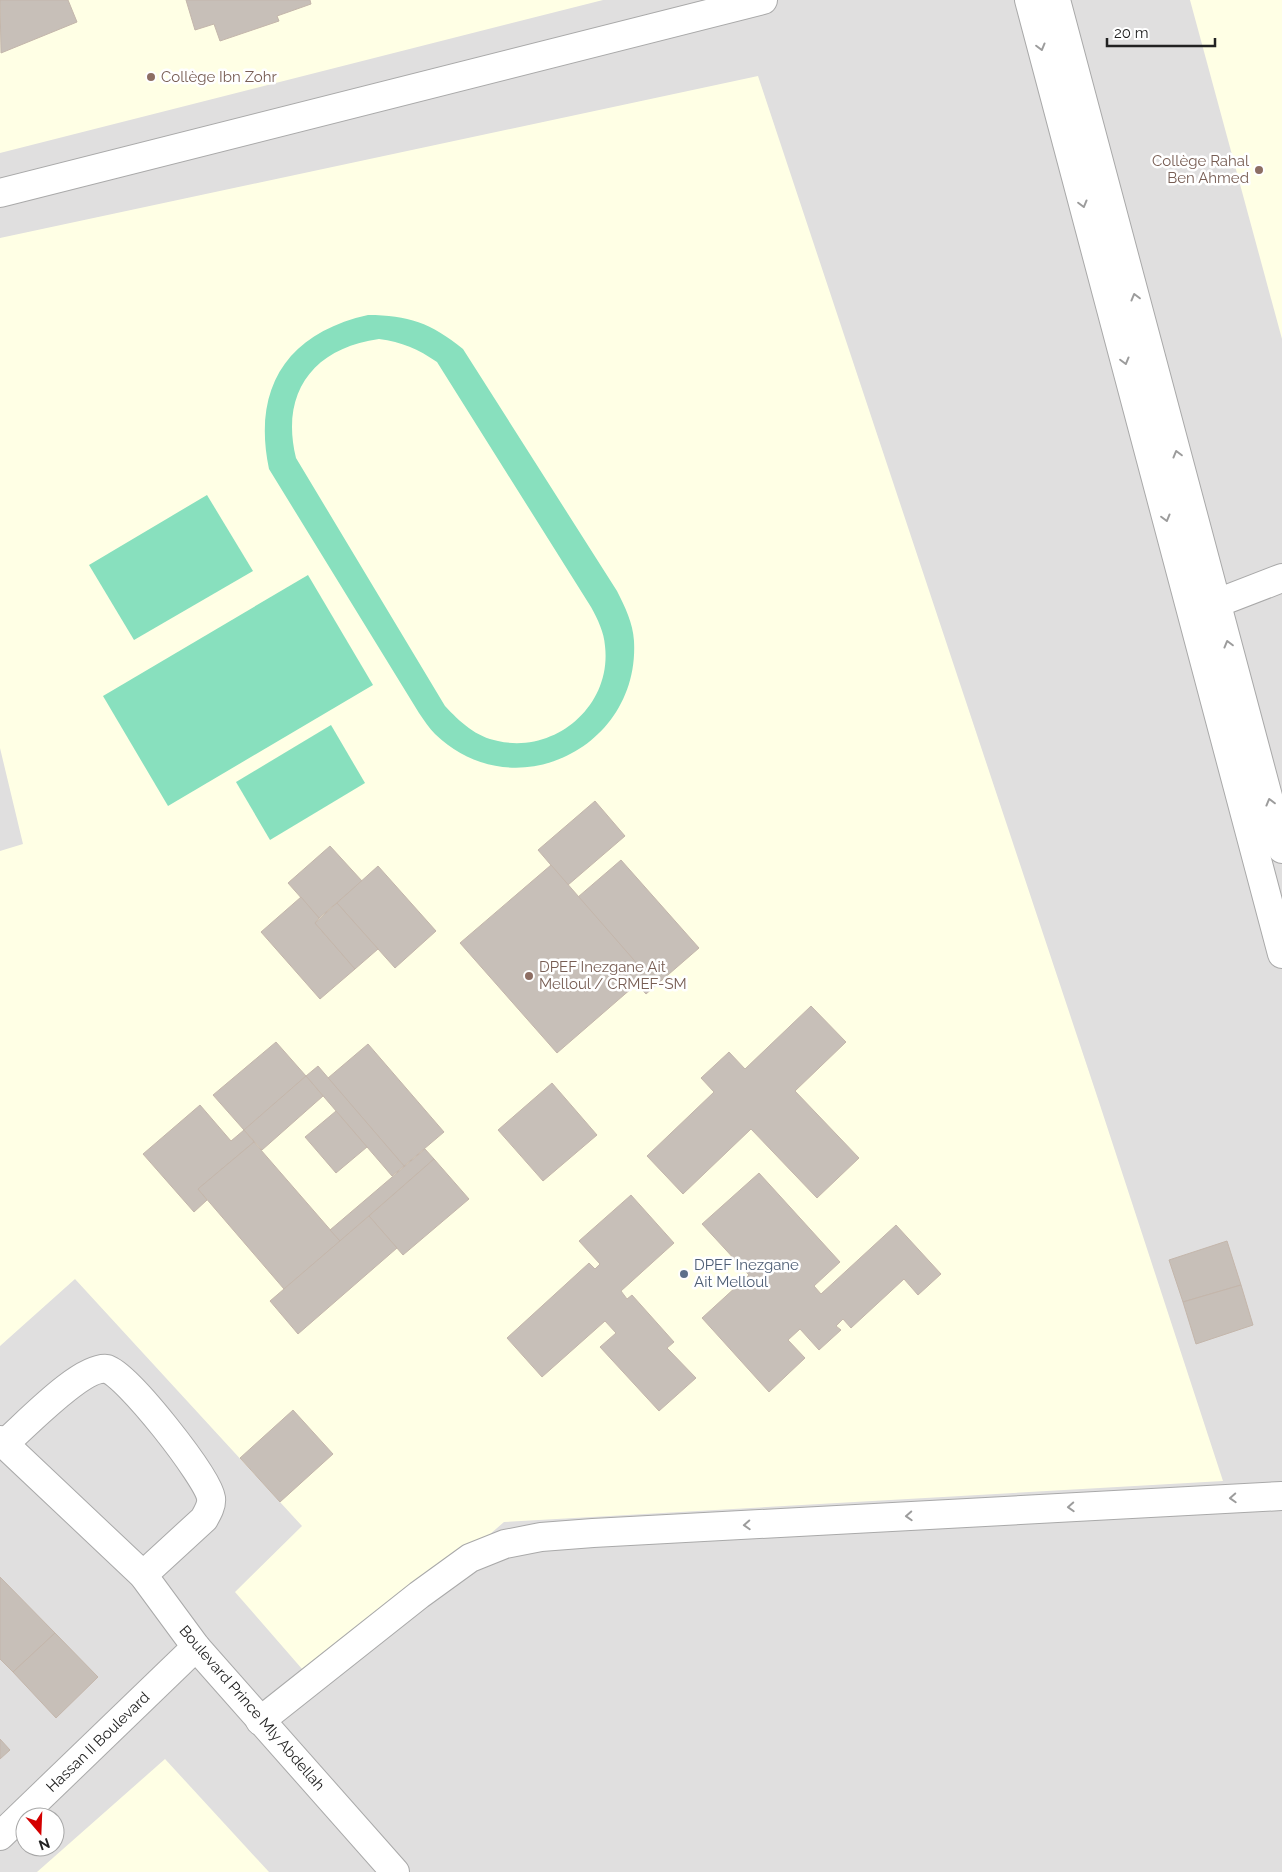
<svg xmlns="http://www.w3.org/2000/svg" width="1282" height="1872" viewBox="0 0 1282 1872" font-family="Raleway,sans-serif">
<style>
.residential{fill:#e0dfdf;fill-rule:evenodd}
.education{fill:#ffffe5}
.pitch{fill:#88e0be;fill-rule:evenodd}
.building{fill:#c7bfb8;stroke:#c4b6ab}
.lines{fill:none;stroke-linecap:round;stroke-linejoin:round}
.minor-casing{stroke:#a9a9a9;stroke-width:30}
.minor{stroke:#fff;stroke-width:28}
.oneway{stroke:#9c9c9c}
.education-dot{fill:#8d6e63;stroke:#fff;stroke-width:2}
.service-dot{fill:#5c6f8a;stroke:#fff;stroke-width:2}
.labels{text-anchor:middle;stroke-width:5;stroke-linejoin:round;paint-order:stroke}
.education-label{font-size:15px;fill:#785e54;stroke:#fff;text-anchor:start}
.service-label{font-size:15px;fill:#4e5e75;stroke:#fff;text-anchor:start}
.street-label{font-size:15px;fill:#222;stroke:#fff}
</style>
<rect width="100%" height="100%" fill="#f2efe9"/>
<path class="residential" d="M0,0h1282v1872h-1282zM25,1817h30v30h-30z"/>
<g class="education">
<path d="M0,0h603l-603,153z"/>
<path d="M1190,0h92v339z"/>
<path d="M758,76l341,1026 124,379 -719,41 -188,163 -81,-93 67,-66 -227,-247 -75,67v-495l23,-7 -23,-96v-510z"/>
<path d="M165,1759l104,113h-232z"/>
</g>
<g class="pitch">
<path d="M368,315c40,0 63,8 95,34l154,242c8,16 16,32 17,50 6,107 -120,169 -199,93 -6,-6 -11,-14 -16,-21l-150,-244c-17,-81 18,-136 99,-154zM379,339c23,3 39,10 58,23l154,245c7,13 13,25 14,39 7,60 -50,108 -107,95 -22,-4 -38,-19 -53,-35l-149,-248c-16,-65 17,-110 83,-119z"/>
<path d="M207,495l46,76 -119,69 -45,-75z"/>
<path d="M308,575l65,110 -205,121 -65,-110z"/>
<path d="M331,725l34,58 -95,57 -34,-58z"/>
</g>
<g class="building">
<path d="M0,0h68l9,22 -76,31z"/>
<path d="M186,0h124l1,4 -34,12 2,5 -59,20 -6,-17 -19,6z"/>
<path d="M595,801l30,35 -57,49 -30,-35z"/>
<path d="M330,846l32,35 -43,37 -31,-35z"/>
<path d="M621,860l78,88 -53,46 -9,-10 10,-9 -69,-78z"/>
<path d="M551,865l96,110 -90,78 -97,-110z"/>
<path d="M378,866l58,65 -41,37 -58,-65z"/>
<path d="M301,897l18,21 -4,5 40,46 -35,30 -59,-67z"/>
<path d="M337,903l41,46 -23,20 -40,-46z"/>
<path d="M811,1006l35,36 -51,49 64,67 -42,40 -66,-69 -68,65 -36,-38 67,-64 -13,-14 28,-26 16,17z"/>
<path d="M276,1042l30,34 -62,54 -31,-35z"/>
<path d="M368,1044l76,88 -40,34 -76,-88z"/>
<path d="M318,1066l86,100 -12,10 -86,-100z"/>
<path d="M306,1076l17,20 -61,54 -18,-20z"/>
<path d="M552,1083l45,52 -54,46 -45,-51z"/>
<path d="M200,1105l31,36 13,-11 10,12 -56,47 9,11 -13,12 -51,-58z"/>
<path d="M336,1111l31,36 -31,26 -31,-36z"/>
<path d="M254,1142l86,99 -56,48 -86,-100z"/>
<path d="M425,1149l9,10 -94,82 -10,-11z"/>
<path d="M434,1159l35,40 -66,56 -34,-39z"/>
<path d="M759,1173l81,89 -26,24 7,8 75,-69 45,49 -23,21 -14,-16 -53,49 -8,-9 -7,7 5,4 -22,20 -19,-21 -12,11 17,18 -36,34 -67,-74 47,-43 -47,-51z"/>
<path d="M631,1195l43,48 -53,48 6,8 5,-4 42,47 -7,6 29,30 -37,33 -59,-64 16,-14 -11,-12 -63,56 -35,-39 82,-75 6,6 5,-5 -21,-23z"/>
<path d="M369,1216l28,32 -99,86 -28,-33z"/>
<path d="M1227,1241l14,44 -58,17 -14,-42z"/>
<path d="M1241,1285l12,40 -57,19 -13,-42z"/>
<path d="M293,1410l40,44 -53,48 -40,-44z"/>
<path d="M0,1577l55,56 -42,39 -13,-13z"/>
<path d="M55,1633l43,44 -42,41 -43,-46z"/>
<path d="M0,1739l10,11 -10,9z"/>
</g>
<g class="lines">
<g class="minor-casing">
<g id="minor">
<path d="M1029,0l253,954"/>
<path d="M1056,0l226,849"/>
<path d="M0,193l763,-193"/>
<path d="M1199,610l83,-32"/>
<path d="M0,1440l143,135 53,72 199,225"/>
<path d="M4,1444c20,-17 78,-79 103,-75 18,3 101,108 104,129 1,7 -3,14 -7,21l-61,56"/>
<path d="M260,1721l159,-126 51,-37 35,-14 36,-7 52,-4 689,-37"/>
<path d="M0,1836l196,-189"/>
</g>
</g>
<use href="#minor" class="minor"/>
</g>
<defs><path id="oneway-chevron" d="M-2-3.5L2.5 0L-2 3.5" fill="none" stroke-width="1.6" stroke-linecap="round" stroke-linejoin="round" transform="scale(1.25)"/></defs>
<g class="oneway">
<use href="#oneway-chevron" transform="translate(1041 47) rotate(75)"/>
<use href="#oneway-chevron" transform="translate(1083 204) rotate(75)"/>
<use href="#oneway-chevron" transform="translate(1135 297) rotate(-105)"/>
<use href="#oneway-chevron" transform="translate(1125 361) rotate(75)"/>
<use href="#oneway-chevron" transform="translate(1177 454) rotate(-105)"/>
<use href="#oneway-chevron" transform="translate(1166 518) rotate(75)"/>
<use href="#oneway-chevron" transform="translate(1228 644) rotate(-105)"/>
<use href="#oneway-chevron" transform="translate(1270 802) rotate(-105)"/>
<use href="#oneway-chevron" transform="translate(1233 1498) rotate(177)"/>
<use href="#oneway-chevron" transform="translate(1071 1507) rotate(177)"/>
<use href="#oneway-chevron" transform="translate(909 1516) rotate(177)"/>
<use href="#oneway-chevron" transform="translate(747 1525) rotate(177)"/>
</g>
<g class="education-dot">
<circle cx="151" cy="77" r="5"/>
<circle cx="1259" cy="170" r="5"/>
<circle cx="529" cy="976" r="5"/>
</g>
<circle class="service-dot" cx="684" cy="1274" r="5"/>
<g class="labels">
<g class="education-label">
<text x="161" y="82">Collège Ibn Zohr</text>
<text x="1249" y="166" text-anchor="end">Collège Rahal<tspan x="1249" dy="17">Ben Ahmed</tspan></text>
<text x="539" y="972">DPEF Inezgane Ait<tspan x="539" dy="17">Melloul / CRMEF-SM</tspan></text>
</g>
<g class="service-label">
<text x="694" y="1270">DPEF Inezgane<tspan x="694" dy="17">Ait Melloul</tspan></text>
</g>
<g class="street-label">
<text transform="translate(252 1708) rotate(49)" y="5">Boulevard Prince Mly Abdellah</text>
<text transform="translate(98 1742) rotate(-44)" y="5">Hassan II Boulevard</text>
</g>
</g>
<g transform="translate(40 1832) rotate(161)"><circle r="24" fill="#ffffff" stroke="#a7a7a7"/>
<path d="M0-4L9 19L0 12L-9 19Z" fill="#d40000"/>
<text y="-8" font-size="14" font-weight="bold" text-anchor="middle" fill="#222222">N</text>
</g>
<path d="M1107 38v8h108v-8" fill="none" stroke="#222222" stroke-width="2.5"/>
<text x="1114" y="38" font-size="15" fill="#222222" stroke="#ffffff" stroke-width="4" paint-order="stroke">20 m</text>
</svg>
